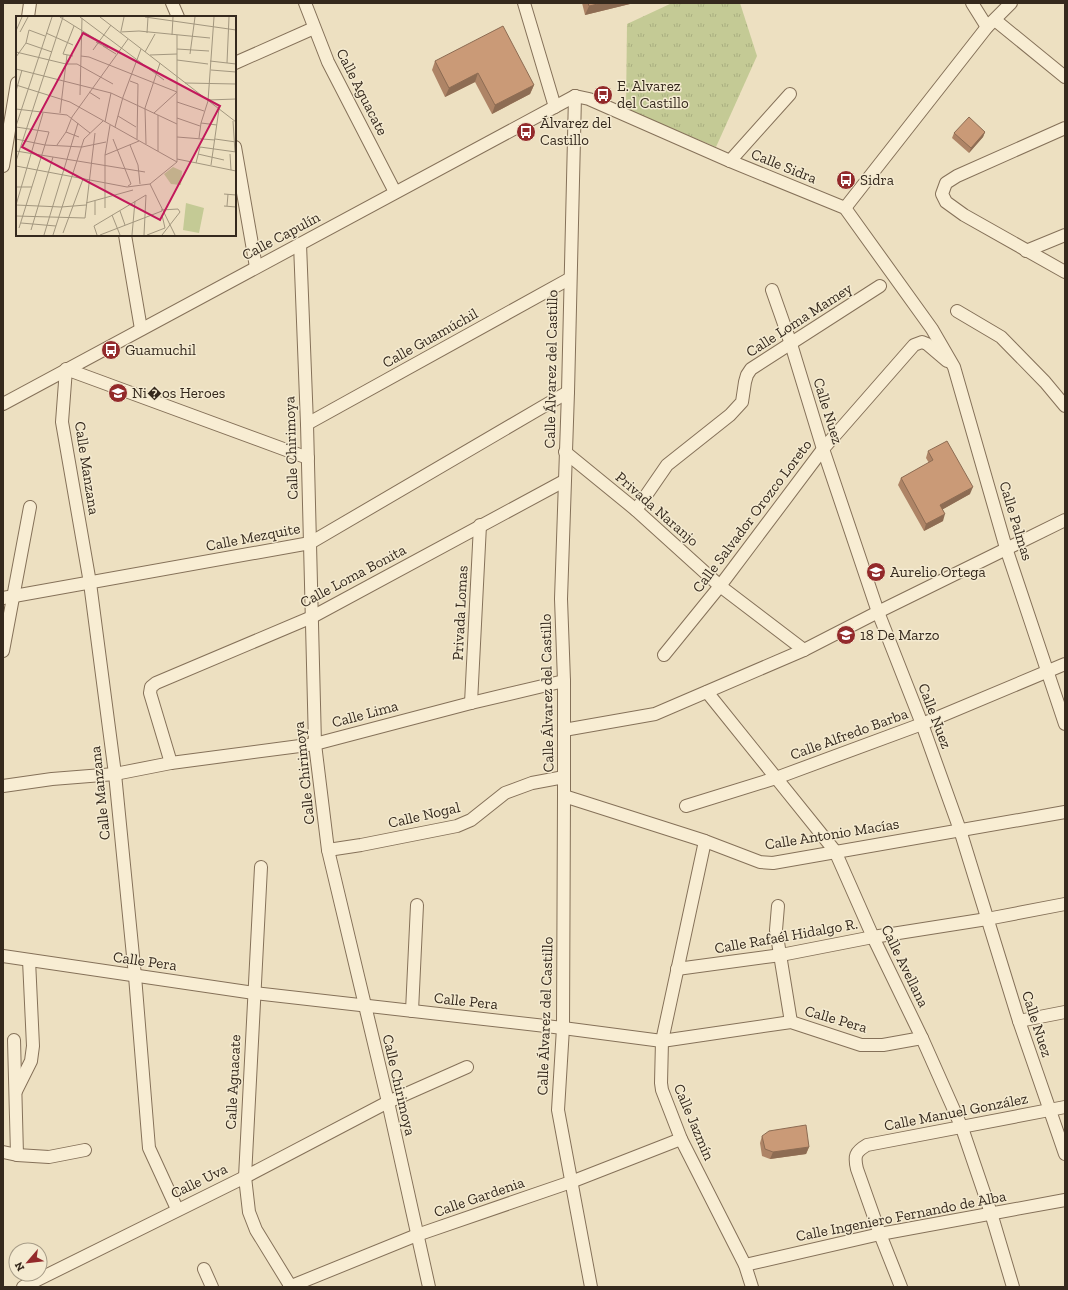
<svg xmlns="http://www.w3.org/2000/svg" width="1068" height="1290" viewBox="0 0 1068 1290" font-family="'Zilla Slab',serif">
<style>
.grass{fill:url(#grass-tufts)}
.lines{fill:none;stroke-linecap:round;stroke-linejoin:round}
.minor-casing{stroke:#857159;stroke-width:14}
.minor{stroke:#f8edd3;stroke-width:12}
.wall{fill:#ae8466}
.shaded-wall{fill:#8d6c53}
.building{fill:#ca9a77;stroke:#8d6c53}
.labels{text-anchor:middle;stroke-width:3;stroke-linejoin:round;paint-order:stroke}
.poi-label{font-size:15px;fill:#35291d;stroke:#f4ead0;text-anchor:start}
.street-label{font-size:15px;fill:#35291d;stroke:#f4ead0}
.inset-road{fill:none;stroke:#a3977f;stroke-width:1}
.view{fill:#c2185b;fill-opacity:0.15;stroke:#c2185b;stroke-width:2}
.inset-edge{fill:none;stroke:#35291d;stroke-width:2}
</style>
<defs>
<pattern id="grass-tufts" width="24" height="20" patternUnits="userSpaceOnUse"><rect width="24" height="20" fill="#c4ca95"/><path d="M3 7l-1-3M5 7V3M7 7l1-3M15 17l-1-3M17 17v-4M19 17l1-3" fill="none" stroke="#a9ae80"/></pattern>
</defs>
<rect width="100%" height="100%" fill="#ede0c1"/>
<path class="grass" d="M672,3h68l17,53 -41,91 -90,-38 1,-85z"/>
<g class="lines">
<g class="minor-casing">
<g id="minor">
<path d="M172,3l6,14"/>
<path d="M305,3l23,59 67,130"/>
<path d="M524,3l31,104"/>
<path d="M972,3l15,24"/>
<path d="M28,17l2,-14"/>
<path d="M995,20l70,57"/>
<path d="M235,63l79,-35"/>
<path d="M575,96l-7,296 -7,207 3,82v115l-1,232 -5,82 33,177"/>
<path d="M575,96l14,3 141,62 115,47 87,121 22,38 52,181 59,176"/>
<path d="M1065,128l-108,48 -11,7 -4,11 4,8 18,13 101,57"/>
<path d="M235,147l21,120"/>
<path d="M730,161l60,-67"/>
<path d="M3,166l14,-83"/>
<path d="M845,208l142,-181 24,-24"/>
<path d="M125,235l16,94"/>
<path d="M300,244l7,180 8,320 13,106 60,252 41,185"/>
<path d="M1026,251l39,-16"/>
<path d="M772,290l19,54 32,105 55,163 44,112 38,106 59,191 46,133"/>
<path d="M957,311l44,26 44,45 20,24"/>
<path d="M3,404l572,-308"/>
<path d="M307,424l262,-145"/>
<path d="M565,452l71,58 84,76 84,64"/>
<path d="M636,510l31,-45 63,-50 12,-13 3,-20 2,-7 4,-6 129,-83"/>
<path d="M3,598l307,-55 258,-151"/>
<path d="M3,651l27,-144"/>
<path d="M664,655l56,-69 103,-137 91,-104 8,-3 5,2 20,17"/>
<path d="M707,692l128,159 38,86 49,101 40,90 29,85 22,74"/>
<path d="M471,703l9,-178"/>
<path d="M564,730l91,-16 149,-64 74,-38 187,-92"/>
<path d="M171,763l-21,-70 1,-6 5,-4 156,-66 252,-136"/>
<path d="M3,786l49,-7 63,-5 56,-11 144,-19 156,-41 93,-22"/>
<path d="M564,796l141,45 55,21 13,1 292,-51"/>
<path d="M686,806l90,-28 146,-54 143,-60"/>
<path d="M705,841l-43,200 -1,42 1,7 19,49 64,126 7,22"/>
<path d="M328,850l33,-5 96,-19 14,-6 34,-27 27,-10 32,-6"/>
<path d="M261,867l-16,310 4,35 7,18 35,57"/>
<path d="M778,906l-2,24 15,92"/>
<path d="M3,956l251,37 309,35 99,13 129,-19 70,23h22l39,-7"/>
<path d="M677,969l104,-14 92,-18 114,-18 78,-15"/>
<path d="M412,1011l5,-106"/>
<path d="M1019,1021l46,-9"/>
<path d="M14,1040l3,115"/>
<path d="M16,1091l15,-30 2,-15 -4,-86"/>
<path d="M3,1152l14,3 32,2 36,-7"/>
<path d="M177,1209l-28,-61 -14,-172 -20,-202 -25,-191 -28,-161 4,-53 242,89"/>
<path d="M745,1265l135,-31 185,-34"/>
<path d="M204,1269l8,18"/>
<path d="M23,1287l222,-110 143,-75 79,-35"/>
<path d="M289,1287l128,-52 154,-53 110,-43"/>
<path d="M901,1287l-21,-53 -23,-65c-3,-13 -2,-17 10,-24l198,-38"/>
</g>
</g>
<use href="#minor" class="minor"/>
</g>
<g class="wall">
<path d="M582,3h52l-49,12z"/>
<path d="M435,61l99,24 -4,9 -38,20 -17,-32 -30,15 -13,-27z"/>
<path d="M985,132l-2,5 -14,16 -17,-15 2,-5z"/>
<path d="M928,451l42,43 -27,15v12l-19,10 -26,-46 3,-7 28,-15 -3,-5z"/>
<path d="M762,1136l47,11 -3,7 -36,5 -8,-3 -2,-13z"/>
</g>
<g class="shaded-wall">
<path d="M602,3h32l-49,12 4,-9z"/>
<path d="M478,73l-3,9 -30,15 4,-9z"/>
<path d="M534,85l-4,9 -38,20 3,-9z"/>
<path d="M985,132l-2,5 -14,16 2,-5z"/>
<path d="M973,487l-3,7 -32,18 2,-7z"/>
<path d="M945,514l-2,7 -19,10 2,-7z"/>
<path d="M809,1147l-3,7 -36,5 3,-7z"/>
</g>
<g class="building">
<path d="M588,3h14l-13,3z"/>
<path d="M503,26l31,59 -39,20 -17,-32 -29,15 -14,-27z"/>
<path d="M969,117l16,15 -14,16 -17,-15z"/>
<path d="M947,441l26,46 -33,18 5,9 -19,10 -25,-46 32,-18 -5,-9z"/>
<path d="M806,1125l3,22 -36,5 -8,-3 -3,-13 7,-5z"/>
</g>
<defs>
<g id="bus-disc" transform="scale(1)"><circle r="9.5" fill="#932a2b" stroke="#f4ead0"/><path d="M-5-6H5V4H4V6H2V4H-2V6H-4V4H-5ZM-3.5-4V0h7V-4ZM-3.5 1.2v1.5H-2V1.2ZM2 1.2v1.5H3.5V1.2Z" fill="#fff"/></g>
<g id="school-disc" transform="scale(1)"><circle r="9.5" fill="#932a2b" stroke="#f4ead0"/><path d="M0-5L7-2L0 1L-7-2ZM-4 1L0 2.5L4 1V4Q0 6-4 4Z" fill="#fff"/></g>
</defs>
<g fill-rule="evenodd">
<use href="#bus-disc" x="603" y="95"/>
<use href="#bus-disc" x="526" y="132"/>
<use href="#bus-disc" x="846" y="180"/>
<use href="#bus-disc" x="111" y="350"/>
<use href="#school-disc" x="118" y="393"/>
<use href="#school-disc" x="876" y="572"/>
<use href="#school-disc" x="846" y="635"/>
</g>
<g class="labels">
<g class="poi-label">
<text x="617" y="91">E. Alvarez<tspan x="617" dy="17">del Castillo</tspan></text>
<text x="540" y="128">Álvarez del<tspan x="540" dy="17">Castillo</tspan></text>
<text x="860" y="185">Sidra</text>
<text x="125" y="355">Guamuchil</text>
<text x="132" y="398">Ni�os Heroes</text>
<text x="890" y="577">Aurelio Ortega</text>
<text x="860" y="640">18 De Marzo</text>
</g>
<g class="street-label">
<text transform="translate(362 92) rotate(63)" y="5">Calle Aguacate</text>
<text transform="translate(784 166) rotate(22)" y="5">Calle Sidra</text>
<text transform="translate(281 236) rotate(-28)" y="5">Calle Capulín</text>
<text transform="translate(799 320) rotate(-33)" y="5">Calle Loma Mamey</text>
<text transform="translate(430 338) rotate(-29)" y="5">Calle Guamúchil</text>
<text transform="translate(551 369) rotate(-89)" y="5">Calle Álvarez del Castillo</text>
<text transform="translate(828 411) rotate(73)" y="5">Calle Nuez</text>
<text transform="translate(291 448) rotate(-92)" y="5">Calle Chirimoya</text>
<text transform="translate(87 468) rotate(81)" y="5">Calle Manzana</text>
<text transform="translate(657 509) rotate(41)" y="5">Privada Naranjo</text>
<text transform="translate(752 516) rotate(-53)" y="5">Calle Salvador Orozco Loreto</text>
<text transform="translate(1016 521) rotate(73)" y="5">Calle Palmas</text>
<text transform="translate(253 537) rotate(-11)" y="5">Calle Mezquite</text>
<text transform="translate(353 576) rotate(-28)" y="5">Calle Loma Bonita</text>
<text transform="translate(460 613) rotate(-87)" y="5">Privada Lomas</text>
<text transform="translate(547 693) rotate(-91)" y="5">Calle Álvarez del Castillo</text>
<text transform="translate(365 714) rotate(-15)" y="5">Calle Lima</text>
<text transform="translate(935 716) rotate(69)" y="5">Calle Nuez</text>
<text transform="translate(849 734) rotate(-20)" y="5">Calle Alfredo Barba</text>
<text transform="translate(304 773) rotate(-96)" y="5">Calle Chirimoya</text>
<text transform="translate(100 793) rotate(-96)" y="5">Calle Manzana</text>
<text transform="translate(424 815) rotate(-13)" y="5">Calle Nogal</text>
<text transform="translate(832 834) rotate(-9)" y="5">Calle Antonio Macías</text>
<text transform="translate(786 936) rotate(-10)" y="5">Calle Rafaél Hidalgo R.</text>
<text transform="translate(145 961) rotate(8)" y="5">Calle Pera</text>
<text transform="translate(905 966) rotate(64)" y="5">Calle Avellana</text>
<text transform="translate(466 1001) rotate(6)" y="5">Calle Pera</text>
<text transform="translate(545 1016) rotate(-88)" y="5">Calle Álvarez del Castillo</text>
<text transform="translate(836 1019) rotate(16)" y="5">Calle Pera</text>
<text transform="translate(1037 1024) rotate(72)" y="5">Calle Nuez</text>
<text transform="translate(233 1082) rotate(-87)" y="5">Calle Aguacate</text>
<text transform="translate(399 1085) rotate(77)" y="5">Calle Chirimoya</text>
<text transform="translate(956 1112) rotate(-11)" y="5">Calle Manuel González</text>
<text transform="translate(694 1122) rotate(67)" y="5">Calle Jazmín</text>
<text transform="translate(199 1181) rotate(-26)" y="5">Calle Uva</text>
<text transform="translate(479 1197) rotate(-19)" y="5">Calle Gardenia</text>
<text transform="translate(901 1216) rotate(-11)" y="5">Calle Ingeniero Fernando de Alba</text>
</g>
</g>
<g transform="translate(16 16)">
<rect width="220" height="220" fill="#ede0c1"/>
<path d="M157,151l9,4 -1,14 -10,-1 -7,-10zM170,187l18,5 -5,25 -16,-3z" fill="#c4ca95"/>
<path class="inset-road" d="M44,1l37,23M64,1l84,63M84,1l136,105M129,1l91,13M0,15l6,-14M105,15l3,-14M4,16l8,-15M104,16l19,-1 71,7M30,17l27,12M131,17l1,-16M156,19l1,-18M161,19v127M80,26l12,6M10,27l26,9M87,30l13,8M161,33l32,2M77,34l18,-25M0,36l50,12h11l36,20M129,36l10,-18M174,38l5,-37M134,39l27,-1M57,40l-10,-2 11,-28M65,40l8,1 88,35 -23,21M0,41l10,-14 3,-13 16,6M161,44l31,4M194,45l26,3M211,47l2,-46M0,53l95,24 66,31M195,54l25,2M114,65l8,3 -1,55M169,67l51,1M0,69l54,17 107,60M0,75l6,-21M73,76l11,7M64,79l2,-77M192,84l28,-1M161,86l27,9M0,93l51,6 23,18M44,97l7,-58M142,99v36M102,100l18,11M161,102l23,8M217,105l2,31M89,106l6,-29M185,107l16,2M0,110l36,-109M0,111l33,5 -30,96M99,111l8,-30 18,-48M50,116l13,5M161,121l38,3M183,122l2,-15 7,-22 6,-84M0,123l29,6 37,2 24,-5M97,123l18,45 -3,2M199,123l21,3M130,128l-1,-36 15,-45M41,129l9,-13 6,-15 56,-78M114,129l8,20 2,19M0,135l129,21M182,138l26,6M214,138l1,16M89,139l34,-14M161,143l59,12M0,145l47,-144M180,147l4,-16 36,5M195,149l8,-56M0,150l111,21 23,-3 27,-22M134,168l25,51M0,171h16M208,178l12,1M79,185v14M70,187l47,-13M0,189l27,-92M0,189l45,2 25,-2M208,190l12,1M211,190l1,-12M89,192v-53l5,-30M145,194l17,-1 2,3 -18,23M104,195l5,14M96,199l8,20M146,199l3,13M0,200l69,2 10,-85M5,207l35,3M15,214l22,-73M47,217l20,-54M28,219l34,-112M37,219l31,-96 19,-18M81,219l-3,-9 52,-31 -2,40M84,219l62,-24M116,219l3,-34M131,219l18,-7"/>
<path class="view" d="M67,17l137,73 -60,114 -138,-73z"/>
<rect width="220" height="220" class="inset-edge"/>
</g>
<rect width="1068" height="1290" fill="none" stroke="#35291d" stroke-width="8"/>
<g transform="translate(28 1262) rotate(242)"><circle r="19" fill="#f4ead0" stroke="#a89d88"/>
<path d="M0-3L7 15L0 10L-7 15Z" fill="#932a2b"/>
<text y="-6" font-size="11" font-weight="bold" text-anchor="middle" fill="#35291d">N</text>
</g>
</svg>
